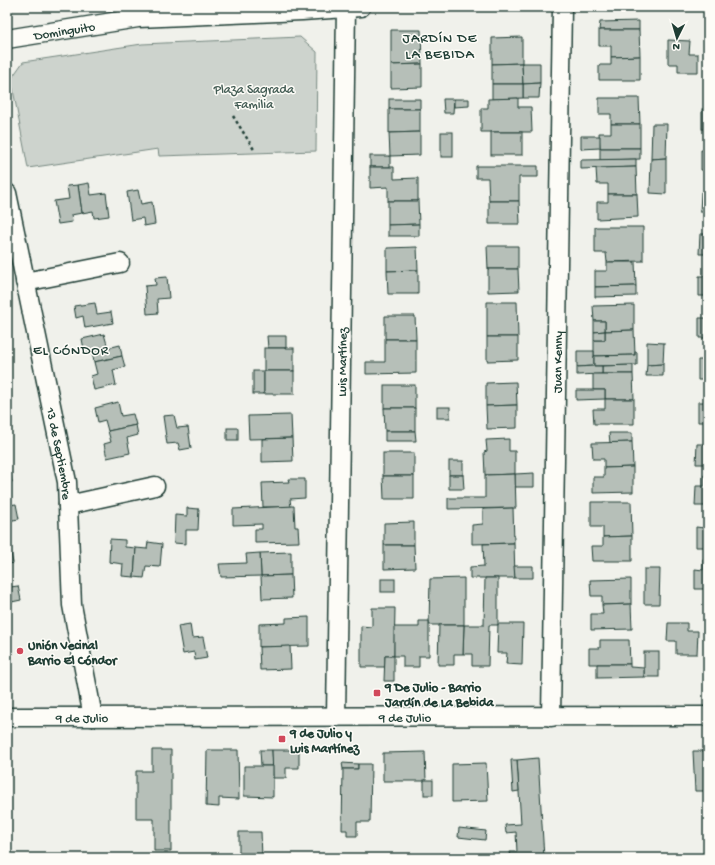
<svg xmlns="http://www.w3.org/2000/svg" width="715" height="865" viewBox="0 0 715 865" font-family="'Gochi Hand',sans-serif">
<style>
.green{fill:#cdd3cd;stroke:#768880}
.building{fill:#b6bfb8;stroke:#1f3d34}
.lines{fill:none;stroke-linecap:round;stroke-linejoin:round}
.street-casing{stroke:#1f3d34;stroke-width:21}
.path{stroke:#1f3d34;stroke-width:2.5;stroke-dasharray:3 3;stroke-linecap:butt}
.street{stroke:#fdfcf7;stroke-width:18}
.poi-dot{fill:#d1495b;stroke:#fdfcf7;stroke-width:1.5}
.labels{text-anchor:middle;stroke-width:3;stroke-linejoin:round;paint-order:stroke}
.street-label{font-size:13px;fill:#1f3d34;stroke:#fdfcf7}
.park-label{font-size:13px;fill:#425b53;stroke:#fdfcf7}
.poi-label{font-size:13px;font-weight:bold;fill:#1f3d34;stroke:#fdfcf7;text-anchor:start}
.neighbourhood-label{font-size:14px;letter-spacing:1px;fill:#1f3d34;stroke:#fdfcf7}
</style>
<rect width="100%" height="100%" fill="#f0f1eb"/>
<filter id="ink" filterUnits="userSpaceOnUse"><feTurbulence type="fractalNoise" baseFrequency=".025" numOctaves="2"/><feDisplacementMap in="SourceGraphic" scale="8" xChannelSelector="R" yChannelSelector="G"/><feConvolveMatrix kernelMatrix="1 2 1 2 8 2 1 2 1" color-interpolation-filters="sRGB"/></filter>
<g filter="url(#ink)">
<path class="green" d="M300,37l17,15 -1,99 -157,5 -1,-7 -130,19 -17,-89 12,-17 119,-18z"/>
<g class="building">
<path d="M639,21v9h-40l1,-8z"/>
<path d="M391,30h30l1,34 -31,1z"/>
<path d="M599,30h40l1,26 -29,1v-11h-12z"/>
<path d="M522,37v26l-30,1v-26z"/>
<path d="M668,40l22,1 -1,13h9v18h-20v-8h-10z"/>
<path d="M640,56v24h-41v-15h12v-8z"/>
<path d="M522,63l1,21h-31v-20z"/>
<path d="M522,63h18v20l-17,1z"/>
<path d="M422,64v23l-31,1v-23z"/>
<path d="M540,83l-1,15h-16v-14z"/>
<path d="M492,84h31v14l-31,1z"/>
<path d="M518,98v9h13l1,25h-51v-24h7v-9z"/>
<path d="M599,98h40l1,26h-29v-10h-12z"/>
<rect x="389" y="99" width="31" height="10"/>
<path d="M443,99h11l-1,14h-9z"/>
<path d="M454,99h15v7l-15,1z"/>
<path d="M389,109h31v23l-31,1z"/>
<rect x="702" y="109" width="6" height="20"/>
<path d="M611,124h29v24h-40l-1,-15h12z"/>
<path d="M652,124h15l-1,34 -15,1z"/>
<path d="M420,132v23l-30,1 -1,-23z"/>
<rect x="441" y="132" width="12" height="25"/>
<rect x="491" y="132" width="31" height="23"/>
<path d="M581,136h19v12l-19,1z"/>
<path d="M600,148h40v11l-40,1z"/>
<path d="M701,150l7,1v19h-7z"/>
<rect x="370" y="156" width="20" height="11"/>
<path d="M666,158v36l-16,-1 1,-34z"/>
<path d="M636,159v8l-55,2v-9z"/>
<path d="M476,166h62v11h-19v24h-30l-1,-23h-12z"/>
<path d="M370,167h24v12l24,-1v23h-30v-14l-18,1z"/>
<path d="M636,167l1,27h-29v-10h-11l-1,-16z"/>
<path d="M89,183l2,12 15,-2 3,23 -15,2 -1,-7 -11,2 -4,-28z"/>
<path d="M78,185l4,28 -11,2 1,7 -14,2 -4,-23 15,-2 -2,-13z"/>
<path d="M138,190l3,14 11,-2 3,22 -11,2 -1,-8 -12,2 -4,-28z"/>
<path d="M701,192l7,1v19h-8z"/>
<path d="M608,194h29l1,23 -41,2v-17h11z"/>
<path d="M388,201h30l1,23 -31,1z"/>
<path d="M489,201h30l1,23h-31z"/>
<path d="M419,224v12h-31v-11z"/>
<path d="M708,224v30h-9l1,-20h8z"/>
<path d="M595,227h48v34l-36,1 -1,-9h-11z"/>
<path d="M487,246h31v23h-30z"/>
<path d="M417,247l1,23 -31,1v-23z"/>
<path d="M607,262h28l1,24 -41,1v-16h12z"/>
<path d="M707,266h1v30h-9v-20h8z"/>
<path d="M488,269h30l1,22 -31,1z"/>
<path d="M418,270v24h-30l-1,-23z"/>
<path d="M167,277l2,21 -12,1 1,14 -11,1 -2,-28 11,-1 -1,-7z"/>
<path d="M636,286v10l-41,1v-10z"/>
<path d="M487,302h30l1,35h-31z"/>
<path d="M95,303l2,11 14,-2 2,11 -28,5 -2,-12 -7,2 -2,-12z"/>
<path d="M634,305v25l-29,1v-10h-11l-1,-15z"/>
<path d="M707,308h1v30h-9v-20h8z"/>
<path d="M385,316h30l1,23h-31z"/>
<path d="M594,321h11v10l-11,1z"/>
<path d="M634,330l1,25 -41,1v-16h11v-9z"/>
<path d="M605,331v9h-11v-8z"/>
<path d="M104,334l4,14 12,-3 2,11 -28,6 -2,-10 -7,2 -3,-15z"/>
<path d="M267,336h19v12h-18z"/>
<path d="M487,337h31v23l-31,1z"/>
<path d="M385,339h31v34l-50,1v-12h19z"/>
<path d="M647,342l17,1 -1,21 -16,1z"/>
<rect x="264" y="348" width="30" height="23"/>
<path d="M706,349l2,1v30h-10v-20h8z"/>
<path d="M577,351h17v15l-17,1z"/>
<path d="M635,352h2v13l-43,1v-10l41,-1z"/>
<path d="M122,356l3,11 -12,3 3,15 -22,5 -3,-14 6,-2 -3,-12z"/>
<path d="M663,364v12h-17l1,-11z"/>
<path d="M633,365v9h-31v-8z"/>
<path d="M594,366h8v8l-25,1v-8z"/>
<rect x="253" y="371" width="11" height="23"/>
<rect x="264" y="371" width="30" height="23"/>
<path d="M593,374h40l1,25h-29v-9h-12z"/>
<path d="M516,382l1,23 -31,1v-23z"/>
<rect x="384" y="385" width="31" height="23"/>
<path d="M576,390h29v9l-29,1z"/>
<path d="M706,392h2v30h-10v-20h8z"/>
<path d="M605,399h29v25h-40l-1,-15h12z"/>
<path d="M118,402l3,14 12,-2 3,11 -28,6 -3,-11 -7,2 -3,-14z"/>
<path d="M517,405v23l-30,1 -1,-23z"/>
<rect x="437" y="407" width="13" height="11"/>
<path d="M384,408h31v23h-30z"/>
<path d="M174,415l3,13 11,-1 3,21 -11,2 -2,-7 -11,1 -4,-28z"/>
<path d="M291,415l1,23 -43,1 -1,-23z"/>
<path d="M136,425l2,10 -11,3 3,15 -23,5 -3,-14 7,-2 -3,-11z"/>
<rect x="227" y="428" width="11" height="12"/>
<path d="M385,431h30l1,10h-31z"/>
<path d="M609,433h23v9l-22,1z"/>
<path d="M705,433h3v31h-12l1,-20h8z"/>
<path d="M292,438l1,23 -31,1v-23z"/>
<path d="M509,439v12h6v23l-30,1 -1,-23 3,-1 -1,-11z"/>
<path d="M632,442l1,25 -29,1v-9h-11l-1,-16z"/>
<rect x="383" y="453" width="31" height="23"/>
<rect x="449" y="461" width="14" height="14"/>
<path d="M633,467v25l-40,1v-16h11v-9z"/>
<path d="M7,468h2l3,14 -5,1z"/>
<path d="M534,473v14h-19v-13z"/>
<path d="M515,474l1,34 -68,1v-11h37v-23z"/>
<path d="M449,475h14l1,14h-15z"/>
<path d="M704,475h4v31h-13l1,-20h8z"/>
<path d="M383,476h31v23h-30z"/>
<path d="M288,479h17v19l-15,1 1,8h-28l-1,-24 27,-1z"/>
<path d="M7,495l2,10 7,-1 3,15 -12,2z"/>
<path d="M591,502h40l1,34 -29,1v-10h-12z"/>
<path d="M294,506l1,21h3l1,15 -44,1v-14h7v-5l-29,1v-16z"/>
<path d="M187,508l12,1 -1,21h-12v14l-12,-1 1,-28 12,1z"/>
<path d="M513,508l1,35 -42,1v-19l11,-1v-15z"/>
<path d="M704,517h4v30h-12v-20l8,1z"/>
<path d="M414,522v23h-30v-22z"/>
<path d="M632,536v25h-40l-1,-15h12v-9z"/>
<path d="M110,539l15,1v7l11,1 -2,29 -12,-1 1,-12 -14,-2z"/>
<path d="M148,542l14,2 -2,23 -14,-1 -2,12 -10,-1 2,-29 11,1z"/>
<path d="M514,543l1,35h-45v-11l14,-1 -1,-22z"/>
<path d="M384,545h30l1,23 -31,1z"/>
<path d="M10,549l3,14 -6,2v-15z"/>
<path d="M291,552v23l-30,1 -1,-23z"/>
<path d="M260,553l1,23 -40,1 -2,-13 28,-1 -1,-9z"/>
<path d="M703,559h5v30h-13v-20l8,1z"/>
<path d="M514,566h19v12h-18z"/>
<path d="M644,569h16l-1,35h-15z"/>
<path d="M291,575l1,23 -30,1 -1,-23z"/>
<path d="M7,577h1l2,10 8,-1 3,14 -14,3z"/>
<path d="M464,578v47h-35l1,-46z"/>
<path d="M485,578h13v47h-9l-1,41h-16v-12h-9l1,-29h20z"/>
<rect x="381" y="579" width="14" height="13"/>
<path d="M631,579v25l-29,1v-9h-11l-1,-16z"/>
<path d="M631,604l1,25 -41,1v-16h12l-1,-9z"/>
<path d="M372,608h23l-1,48h-9v11h-24v-41l11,1z"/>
<path d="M309,617v29l-50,1v-23l27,-1v-5z"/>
<path d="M419,621h10v35h-10v11h-16v-11h-9v-29h25z"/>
<path d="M668,623h19v8h11l-1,23h-21v-13h-9z"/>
<rect x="706" y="623" width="2" height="18"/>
<path d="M190,624l2,14 11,-1 4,21 -12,2 -1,-8 -11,2 -5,-28z"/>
<path d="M498,624h25l-1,41 -16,-1 1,-11h-10z"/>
<path d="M439,625h25l-1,29h-9v11h-16z"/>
<path d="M600,640h29l1,24h-41v-16h11z"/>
<path d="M290,646l1,23 -31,1 -1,-23z"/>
<rect x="644" y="652" width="15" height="25"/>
<path d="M385,656h9v25h-10z"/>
<path d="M597,664h33v3l14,1v9l-47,1z"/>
<path d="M152,750h19v101h-17v-32h-18v-48h16z"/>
<path d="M207,750h31l1,49 -20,-1v9l-13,-1z"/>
<path d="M260,750h12l1,16h-12z"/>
<path d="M272,750h27v18h-13v10h-13z"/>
<path d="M693,751h15v40h-13z"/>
<path d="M425,752l1,29h-43v-28z"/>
<path d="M538,758l6,100h-26v-2l-7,1 -1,-5h7l-1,-20 -10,1 -1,-8 16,-1 -4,-64z"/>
<path d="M511,760h6l2,31 -6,1z"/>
<path d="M342,763l16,1v5h-15z"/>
<path d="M486,763l2,38 -36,1v-38z"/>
<path d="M358,764h13l-1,58h-13v14h-10v-6h-5l1,-61h15z"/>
<path d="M244,766h29v31l-29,-1z"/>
<rect x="424" y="780" width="9" height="15"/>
<path d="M459,828l27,3 -1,9 -27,-3z"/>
<path d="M239,832h22l1,26h-23z"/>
</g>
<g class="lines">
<g class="street-casing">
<g id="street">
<path id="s1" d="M7,39l131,-21 164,-7 59,-4"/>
<path id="s2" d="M7,193l60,289 5,123 21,112"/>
<path d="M25,282l95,-19"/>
<path d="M68,505l87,-19"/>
<path id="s3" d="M7,717l701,-1"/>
<path id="s4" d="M336,717l10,-710"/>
<path id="s5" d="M551,717l11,-710"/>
</g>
</g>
<path class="path" d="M233,116l22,35"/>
<use href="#street" class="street"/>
</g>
</g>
<g class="poi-dot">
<circle cx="20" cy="651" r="4"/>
<rect x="373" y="689" width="8" height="8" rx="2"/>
<rect x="278" y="735" width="8" height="8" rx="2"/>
</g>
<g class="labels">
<g class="street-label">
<text dy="5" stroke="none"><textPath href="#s1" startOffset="58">Dominguito</textPath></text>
<text dy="5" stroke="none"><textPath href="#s4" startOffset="355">Luis Martínez</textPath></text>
<text dy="5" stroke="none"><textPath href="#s5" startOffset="355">Juan Kenny</textPath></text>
<text dy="5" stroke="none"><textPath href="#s2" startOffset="266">13 de Septiembre</textPath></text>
<text dy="5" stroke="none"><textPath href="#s3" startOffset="75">9 de Julio</textPath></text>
<text dy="5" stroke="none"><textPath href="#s3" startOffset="398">9 de Julio</textPath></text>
</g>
<g class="park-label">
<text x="254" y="93">Plaza Sagrada<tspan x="254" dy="15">Familia</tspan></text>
</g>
<g class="poi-label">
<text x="28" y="649">Unión Vecinal<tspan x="28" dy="15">Barrio El Cóndor</tspan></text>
<text x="385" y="691">9 De Julio - Barrio<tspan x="385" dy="15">Jardín de La Bebida</tspan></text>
<text x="290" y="737">9 de Julio y<tspan x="290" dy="15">Luis Martínez</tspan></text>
</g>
<g class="neighbourhood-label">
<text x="440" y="42">JARDÍN DE<tspan x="440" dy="16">LA BEBIDA</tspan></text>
<text x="71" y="354">EL CÓNDOR</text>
</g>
</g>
<rect width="715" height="865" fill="none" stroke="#fdfcf7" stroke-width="24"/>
<rect x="12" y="12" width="691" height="841" fill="none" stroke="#1f3d34" stroke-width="1.5" filter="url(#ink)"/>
<g transform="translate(677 38) rotate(185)" stroke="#fdfcf7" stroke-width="3" paint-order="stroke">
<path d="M0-3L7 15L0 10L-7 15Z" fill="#1f3d34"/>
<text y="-6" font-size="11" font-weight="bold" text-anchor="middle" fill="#1f3d34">N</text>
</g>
</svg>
